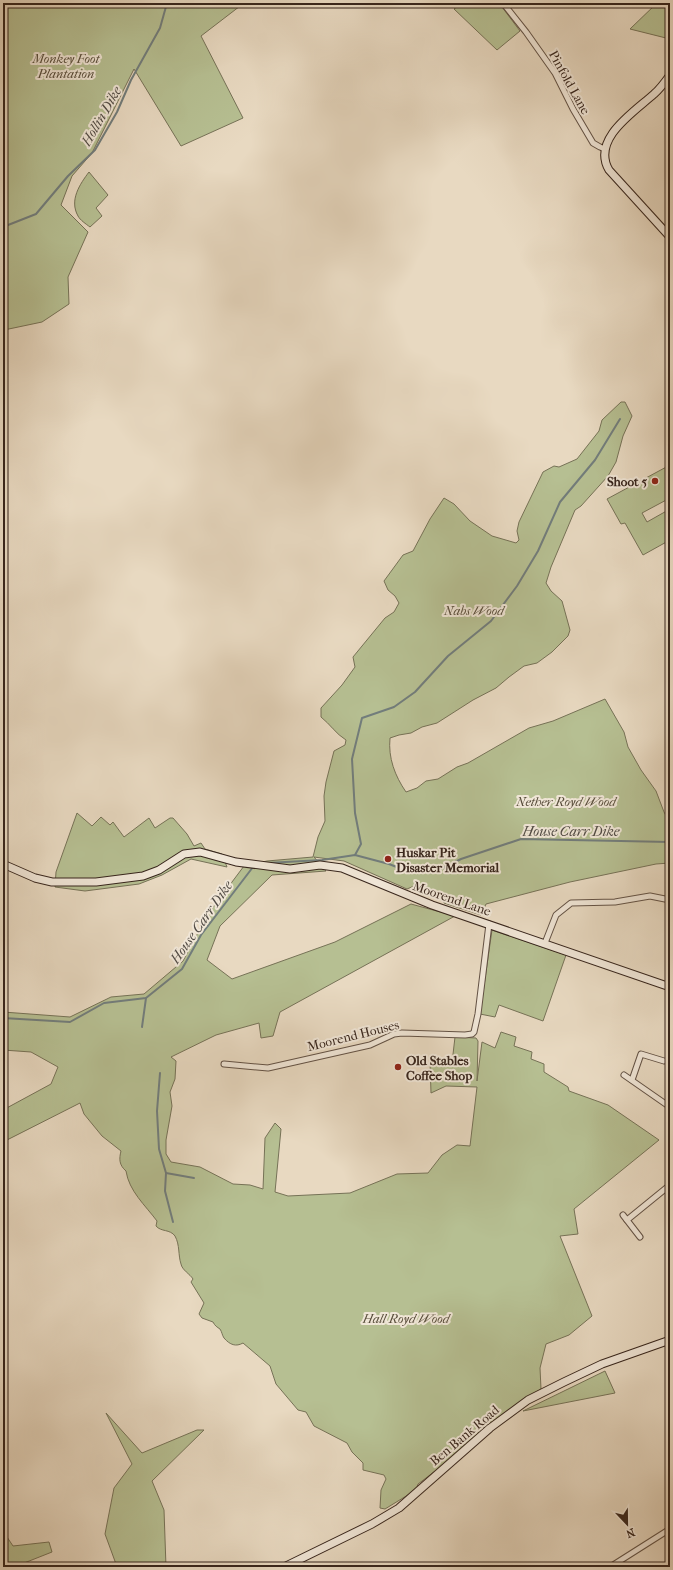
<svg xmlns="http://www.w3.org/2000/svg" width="673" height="1570" viewBox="0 0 673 1570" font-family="'IM FELL French Canon',serif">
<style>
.green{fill:#b6bf92;stroke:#767257}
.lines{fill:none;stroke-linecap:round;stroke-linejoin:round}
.stream{stroke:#727d7c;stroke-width:2}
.street-casing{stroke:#635245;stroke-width:7}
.secondary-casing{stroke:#37251c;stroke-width:9}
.street{stroke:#f0e6d7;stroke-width:5}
.secondary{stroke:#f0e6d7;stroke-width:7}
.poi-dot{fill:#8f2418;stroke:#f0e6d7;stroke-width:1.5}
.labels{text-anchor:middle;stroke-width:4;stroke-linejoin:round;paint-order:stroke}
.park-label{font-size:13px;font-style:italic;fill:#574c3a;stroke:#f0e6d7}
.street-label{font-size:13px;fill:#37251c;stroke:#f0e6d7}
.poi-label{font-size:13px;font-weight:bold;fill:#37251c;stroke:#f0e6d7;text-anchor:start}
.water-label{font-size:14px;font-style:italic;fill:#504a44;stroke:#f0e6d7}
</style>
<rect width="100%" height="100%" fill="#e8d9c1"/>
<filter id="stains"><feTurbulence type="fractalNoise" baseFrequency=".005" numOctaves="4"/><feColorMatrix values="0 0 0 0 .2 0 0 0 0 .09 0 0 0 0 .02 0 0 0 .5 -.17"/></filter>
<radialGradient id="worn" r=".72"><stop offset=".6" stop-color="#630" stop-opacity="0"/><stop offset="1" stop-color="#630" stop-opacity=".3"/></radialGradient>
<g class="green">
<path d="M3,3h241l-43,33 42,82 -62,28 -47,-77 -42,84 -20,23 -11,29 27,27 -20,45 1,27 -27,18 -38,8z"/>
<path d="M462,3h37l21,28 -23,19 -43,-41z"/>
<path d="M657,3h13v36l-40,-10z"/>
<path d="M89,172l19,23 -12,13 6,8 -12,11c-4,-3 -10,-7 -12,-11 -9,-16 2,-32 11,-44z"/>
<path d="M621,402h4l7,14 -9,20 -7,26 -8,14 -27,30 -6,4 -24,57 -5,16 5,8 11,10 8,29 -2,6 -16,16 -15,11 -13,3 -15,11 -13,11 -23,12 -36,23 -15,4 -11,6 -12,2 -9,3c-2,20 5,38 16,54l11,-4 9,-7 12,-2 19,-12 11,-4 61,-35 24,-7 52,-22 19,33 4,15 13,23 15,21 8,21 6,11v40l-14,1 -86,18 -84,22 -5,11 -37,-12 -3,-7 -27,-10 -7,3 -63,-28 -30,-4 12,14 -54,4 -52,51 -13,34 25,19 103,-37 76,-38 44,12 -175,96 -7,24 -12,2 -2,-15 -43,12 -45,22 5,4 -1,18 -5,13 2,14 -6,34v14l5,8 29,5 33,17 17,1 13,4 2,-51 10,-15 6,6 -6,63 13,4 62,-3 47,-19 31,-1 14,-18 15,-10 13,1 7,-59 -31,-1 -15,7 -1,-31 22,1 3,-26 21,1 2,3 -1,40 5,-39 13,6 6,-16 15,5 -2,9 18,6 -1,7 13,5v8l24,15 1,4 39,14 51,35 -85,69 4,25 -18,2 32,80 -23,19 -23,9 -6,24 1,21c-46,26 -81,65 -123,95l-2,6 -31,19 -5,-1 1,-18 5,-11 -2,-4 -21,-5v-7l-11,-11 -5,-9 -33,-17 -8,-14 -8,-2 -22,-26 -6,-18 -27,-23c-7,4 -13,2 -19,-5 -2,-3 -2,-6 -4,-9 -3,-2 -5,-3 -7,-7l-11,-4 -3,-4 5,-11 -13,-21 2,-3c-3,-5 -11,-9 -12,-15 -3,-9 -1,-19 -6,-28 -5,-7 -14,-4 -19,-10l1,-5c-12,-16 -28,-30 -31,-50 -7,-6 -7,-12 -5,-20l-19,-15 -18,-22 -4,-11 -77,39v-32l48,-26 7,-17 -27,-15 -28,-2v-38l67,5 41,-20 33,-3 39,-33 25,-47 36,-48 23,-5 46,-4 5,-20 7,-16 -1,-25 2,-14 8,-31 11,-6 1,-5c-10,-6 -16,-16 -25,-23v-9l21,-23 13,-18 -2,-10 32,-39 9,-6 5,-9 -4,-7 -7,-6 -4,-9 19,-26 10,-4 17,-32 14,-21 10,6 16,17 22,15 24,7 3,-3 -2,-9 2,-9 24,-50 11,-6 5,1 18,-8 22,-28 3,-11z"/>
<path d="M670,465v33l-28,15 5,9 23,-13v31l-27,15 -18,-32 -4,1 -14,-25z"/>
<path d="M77,813l15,13 9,-9 9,8 3,-3 11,15 25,-19 6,10 15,-10h3l14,16 7,12 7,-3 4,6 17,5 5,13 -36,-8 -29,16 -23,9 -54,7 -30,-4 1,-15z"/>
<path d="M492,930l74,25 -23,66 -44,-16 -4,12 -15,-3z"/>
<path d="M605,1371l10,22 -92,18z"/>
<path d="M106,1413l36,40 55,-23h7l-52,51 12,29 2,57h-51l1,-3 -11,-30 9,-46 18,-24z"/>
<path d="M3,1531l10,15 36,-4 3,10 -38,15h-11z"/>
</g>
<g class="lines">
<g class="stream">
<path d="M3,227l33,-13 32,-38 27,-26 22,-38 14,-32 29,-52 7,-25"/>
<path d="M355,855l6,-11 -6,-31 -3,-54 10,-41 32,-11 21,-15 33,-36 43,-35 26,-35 21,-35 22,-49 35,-42 25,-41"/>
<path d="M267,863l55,-3 33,-5 34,9 23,9 11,-2 10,2 28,-14 60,-20 149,3"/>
<path d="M3,1018l67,4 34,-19 42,-5 36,-29 19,-34 52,-68"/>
<path d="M142,1027l4,-29"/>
<path d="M160,1073l-3,38 2,38 7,24 -1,18 8,31"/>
<path d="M166,1173l28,5"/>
</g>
<g class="street-casing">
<g id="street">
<path d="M503,3l23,29 29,41 18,36 20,34 7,4 5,2"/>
<path d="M545,943l11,-28 15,-12 44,-1 35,-6 20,4"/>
<path d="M224,1064l44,4 102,-23 24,-11 8,-1 63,2 7,-1 2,-2 4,-18 11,-90"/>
<path d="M624,1075l46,32"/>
<path d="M632,1080l9,-26 23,7"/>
<path d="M623,1215l17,22"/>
<path d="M627,1220l43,-35"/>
<path d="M610,1567l60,-38"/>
</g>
</g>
<g class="secondary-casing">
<g id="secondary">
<path d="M670,75c-5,7 -10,14 -16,19 -20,18 -63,45 -45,76l61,67"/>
<path d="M3,864l32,14 17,4h44l47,-6 16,-6 25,-16 16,-2 36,10 54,7 30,-4 22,3 90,37 238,82"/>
<path d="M284,1567l88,-43 27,-16 91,-80 38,-28 36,-18 38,-18 68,-24"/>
</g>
</g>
<use href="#street" class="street"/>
<use href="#secondary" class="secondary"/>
</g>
<g class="poi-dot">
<circle cx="655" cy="481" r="4"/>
<circle cx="388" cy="859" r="4"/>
<circle cx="398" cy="1067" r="4"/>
</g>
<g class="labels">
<g class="park-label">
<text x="66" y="63">Monkey Foot<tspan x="66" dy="15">Plantation</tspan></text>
<text x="474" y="615">Nabs Wood</text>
<text x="566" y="806">Nether Royd Wood</text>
<text x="406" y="1323">Hall Royd Wood</text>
</g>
<g class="street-label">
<text transform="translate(570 82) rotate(61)" y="5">Pinfold Lane</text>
<text transform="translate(452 898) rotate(19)" y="5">Moorend Lane</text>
<text transform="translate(353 1035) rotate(-14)" y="5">Moorend Houses</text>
<text transform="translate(464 1435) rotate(-40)" y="5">Ben Bank Road</text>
</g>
<g class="poi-label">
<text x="647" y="486" text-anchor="end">Shoot 5</text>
<text x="396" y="857">Huskar Pit<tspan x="396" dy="15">Disaster Memorial</tspan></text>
<text x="406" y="1065">Old Stables<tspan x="406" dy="15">Coffee Shop</tspan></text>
</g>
<g class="water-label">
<text transform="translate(101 116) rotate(-60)" y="5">Hollin Dike</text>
<text x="571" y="836">House Carr Dike</text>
<text transform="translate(201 922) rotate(-55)" y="5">House Carr Dike</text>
</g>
</g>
<rect width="673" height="1570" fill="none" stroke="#e8d9c1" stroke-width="16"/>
<rect x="4" y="4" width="665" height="1562" fill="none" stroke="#37251c" stroke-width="2"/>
<rect x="8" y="8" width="657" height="1554" fill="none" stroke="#37251c"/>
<g transform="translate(627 1524) rotate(158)" stroke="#f0e6d7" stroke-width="3" paint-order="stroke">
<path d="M0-3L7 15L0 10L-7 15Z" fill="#37251c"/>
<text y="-6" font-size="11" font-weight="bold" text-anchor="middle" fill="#37251c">N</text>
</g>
<rect width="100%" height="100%" filter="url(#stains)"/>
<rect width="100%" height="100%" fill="url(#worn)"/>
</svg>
